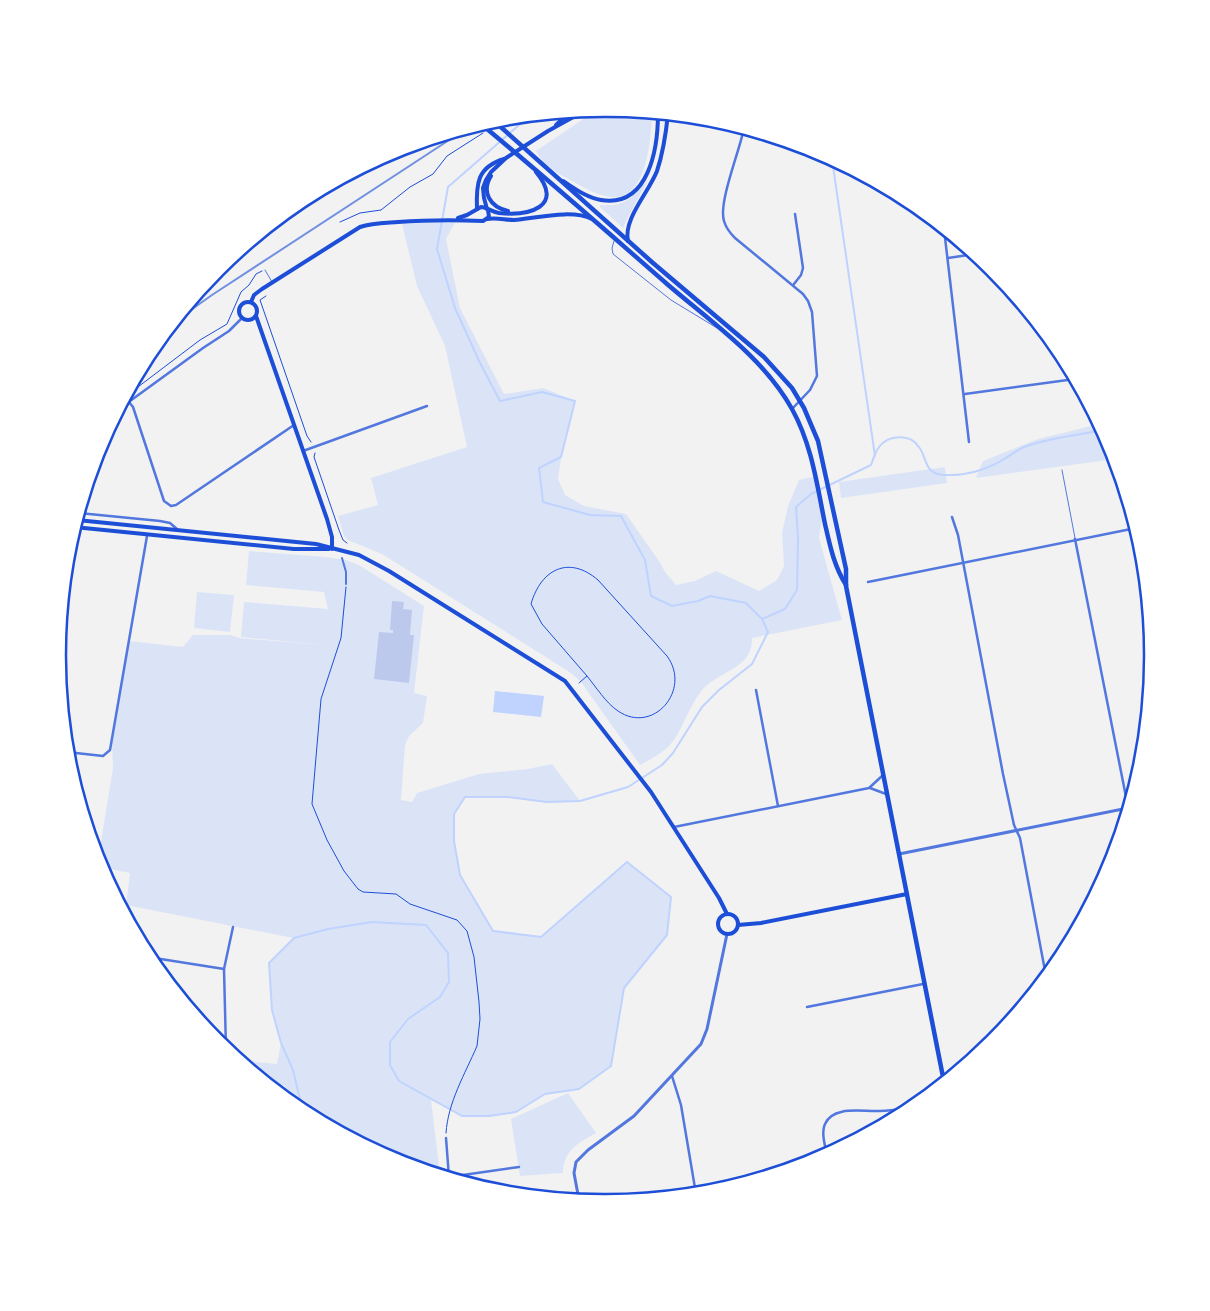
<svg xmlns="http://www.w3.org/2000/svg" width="1210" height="1311" viewBox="0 0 1210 1311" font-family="Overpass,sans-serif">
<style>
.green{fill:#dbe4f7}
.water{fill:#bfd3fe}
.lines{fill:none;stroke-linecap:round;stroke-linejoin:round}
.stream{stroke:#bfd3fe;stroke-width:2}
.building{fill:#bdc9ec}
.path{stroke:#1d4ed8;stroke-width:1}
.service{stroke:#5277de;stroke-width:1}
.pedestrian{stroke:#5277de;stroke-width:2}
.minor{stroke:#5277de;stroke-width:2.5}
.tertiary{stroke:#5277de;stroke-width:3}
.secondary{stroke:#1d4ed8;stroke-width:4}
.primary{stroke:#1d4ed8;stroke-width:4.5}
.rail{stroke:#7290e2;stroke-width:2}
.rim{fill:none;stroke:#1d4ed8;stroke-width:2.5}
</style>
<rect width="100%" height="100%" fill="#f2f2f2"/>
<g class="green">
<path d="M605,108l47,5c-1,24 -4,89 -42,84 -13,-2 -24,-8 -36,-15 -15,-8 -30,-15 -38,-31l62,-42z"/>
<path d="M648,180l-20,37 -5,11 -23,-21v-2c28,2 32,-9 48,-25z"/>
<path d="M456,221l-10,18 14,69 44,86 39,-6 32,13 -14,56 -3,22 7,16 19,11 42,8 33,47 6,11 11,13 19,-4 21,-10 43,20 18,-11 7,-14 -2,-33 6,-27 11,-26 17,-4 7,36 -4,26 23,82 -90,18c1,29 -29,32 -47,49 -17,17 -22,47 -39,62 -7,6 -17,11 -26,16l-59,-83 -10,-9 -189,-119 -34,-14 -4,-4 -6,-20 40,-11 -7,-27 96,-31 -22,-101 -28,-60 -15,-62z"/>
<path d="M1099,424l12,22 4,13 -139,19 7,-17 55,-22z"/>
<path d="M945,467l2,16 -106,15 -2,-16z"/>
<path d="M249,551l77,6 20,3 13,5 65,41 -10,87 13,3 -4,27 -14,13 -4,9 -4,55 11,2 5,-9 62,-19 49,-5 24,-5 28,37 -33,1 -39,-5h-43l-11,17v27l6,34 33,55 48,7 86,-75 44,35 -4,38 -43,53 -13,78 -32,23 -34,5 -29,18 -27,4h-27l-31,-16 9,75 -45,-14 -94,-50 -17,-14 1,-11 -18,-3 -29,-23 39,4 4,-21 -9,-33 -3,-47 24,-25 -167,-33 4,-32 -30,-6 -2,-7 15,-92 -1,-24 17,-103 54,6 10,-12h38l8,3 86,7 -84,-8 3,-35 84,7 -4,-17 -78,-7z"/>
<path d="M197,592l37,3 -4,37 -36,-4z"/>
<path d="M568,1093l28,40c-18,10 -33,18 -33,40l-43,3 -9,-57z"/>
</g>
<path class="water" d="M495,691l49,5 -3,21 -48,-5z"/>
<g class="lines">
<g class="stream">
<path d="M832,159l43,297"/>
<path d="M762,619l23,-10 12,-19 1,-52 -2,-31 15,-13 60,-29c2,-5 4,-13 8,-18 9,-12 31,-14 40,0 9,12 4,27 26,28 20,1 42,-5 59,-16 6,-3 13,-9 20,-12 25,-10 52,-11 78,-17"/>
<path d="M303,1112l-10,-42 -12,-27 -9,-33 -3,-47 25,-25 34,-9 44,-7 54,3 22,28 1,29 -9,15 -32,22 -18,23v23l9,16 63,35h27l27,-4 29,-18 34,-5 32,-23 13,-78 43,-53 4,-38 -44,-35 -86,75 -48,-6 -33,-56 -6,-34v-27l11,-17h43l39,5 33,-1 48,-14 34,-22 11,-12 29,-46 17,-17 33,-26 16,-32 -6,-13 -16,-16 -36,-7 -12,5 -26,5 -21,-10 -6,-36 -24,-44 -31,-1 -47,-13 -4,-34 22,-11 14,-56 -33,-9 -42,9 -21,-40 -24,-53 -18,-59 11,-62 79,-69 1,-2"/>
</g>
</g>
<path class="building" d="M392,601l12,1 -1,7 9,1 -2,25h4l-5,48 -35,-4 5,-47 14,1v-3h-3z"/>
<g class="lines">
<g class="path">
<path d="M501,121l4,-3"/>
<path d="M340,222l20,-9 21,-3 29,-23 23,-13 14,-18 36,-23"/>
<path d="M266,296l-6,4 47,136 4,6"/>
<path d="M126,396l74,-56 27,-16 14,-32 8,-7 7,-11 6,-3"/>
<path d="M315,453l-1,4 25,73 4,10 4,3"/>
<path d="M346,587l-5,51 -20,61 -9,105 15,36 17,31 14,18 5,3 33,2 14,10 47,16 10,11 7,26 5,45 1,17 -3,27c-12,28 -29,56 -31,87"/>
<path d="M579,683l8,-7 -45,-52 -11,-20c10,-35 38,-49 67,-24l69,76c25,34 -14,79 -49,55 -12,-8 -22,-24 -31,-35"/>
</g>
<g class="service">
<path d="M614,241l-2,7 1,6 58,46 46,28"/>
<path d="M265,270l7,12"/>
<path d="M1062,470l13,68"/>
</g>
<path class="pedestrian" d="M342,558l4,14v12"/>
<g class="minor">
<path d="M744,128c-4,22 -26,75 -20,93 2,7 6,12 11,17l68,56 5,7 4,11 5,64 -7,14 -18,19"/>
<path d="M743,134l46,14"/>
<path d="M944,229l25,213"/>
<path d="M948,258l27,-4"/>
<path d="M794,284l7,-9 2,-7 -8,-54"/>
<path d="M965,394l110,-15"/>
<path d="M129,402l4,5 31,94 7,5 5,-1 118,-80"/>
<path d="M119,409l84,-61 26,-17 13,-13"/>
<path d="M303,451l124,-45"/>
<path d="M79,513l81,8 10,2 7,6"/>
<path d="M952,517l6,18 45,239 11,51 6,13 26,138"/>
<path d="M1075,539l53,268"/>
<path d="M868,582l268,-54"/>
<path d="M756,690l22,116"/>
<path d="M67,752l36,4 7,-6 37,-214"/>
<path d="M870,788l16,6"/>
<path d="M674,827l195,-39 13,-12"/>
<path d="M148,957l76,12"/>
<path d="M807,1007l116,-23"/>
<path d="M226,1049l-2,-80 9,-42"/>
<path d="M672,1076l9,29 15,89"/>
<path d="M446,1138l3,39"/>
<path d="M827,1155c-2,-10 -6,-22 -2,-31 8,-19 38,-12 54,-13 11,0 23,-2 35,-4"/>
<path d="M449,1177l70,-10"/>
</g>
<g class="tertiary">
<path d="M899,854l229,-46"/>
<path d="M579,1200l-5,-27 2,-11 12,-12 46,-34 67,-72 6,-15 20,-95"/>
</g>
<g class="secondary">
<path d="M556,125l15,-14"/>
<path d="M491,176c-10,16 -1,31 17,35"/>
<path d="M563,181c11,7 24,17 38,19 48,8 57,-52 57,-87"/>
<path d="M477,209c-1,-25 0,-42 27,-50"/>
<path d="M487,209l-3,-11 -1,-10 3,-8 5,-8 15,-14 42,-27 38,-21"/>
<path d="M458,218l9,-3 14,-8c6,0 11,5 18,6 30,3 66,-6 37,-41"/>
<path d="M487,219c9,-2 18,1 27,1 23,-2 58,-11 78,-1"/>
<path d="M628,241c-5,-22 21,-49 29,-70 6,-18 9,-38 11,-57"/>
<circle cx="248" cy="311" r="9"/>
<path d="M251,302l3,-7 8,-6 98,-62c12,-4 25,-4 38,-5 29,-2 57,-2 85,-1l6,-4 -1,-7"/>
<path d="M256,316l71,203 5,18v12"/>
<path d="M77,520l239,24 43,11 30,16 176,110 86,111 68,106 8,16"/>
<path d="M74,527l220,22h35"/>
<circle cx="728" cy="924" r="10"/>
<path d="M738,925l23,-2 146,-29"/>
</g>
<g class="primary">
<path d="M493,120l160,143 111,94 28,31 12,20 14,33 28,128v17l98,496"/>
<path d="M481,124c63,52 124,106 186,160 44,38 96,73 125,125 20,36 25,76 33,115 5,22 9,42 21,61"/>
</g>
<path class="rail" d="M174,322l38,-27 257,-168"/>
</g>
<path d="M0 0H1210V1311H0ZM604 117H606A538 538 0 0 1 1144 655V656A538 538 0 0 1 606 1194H604A538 538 0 0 1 66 656V655A538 538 0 0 1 604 117Z" fill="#fff" fill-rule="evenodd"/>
<path class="rim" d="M604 117H606A538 538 0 0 1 1144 655V656A538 538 0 0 1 606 1194H604A538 538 0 0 1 66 656V655A538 538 0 0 1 604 117Z"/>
</svg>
